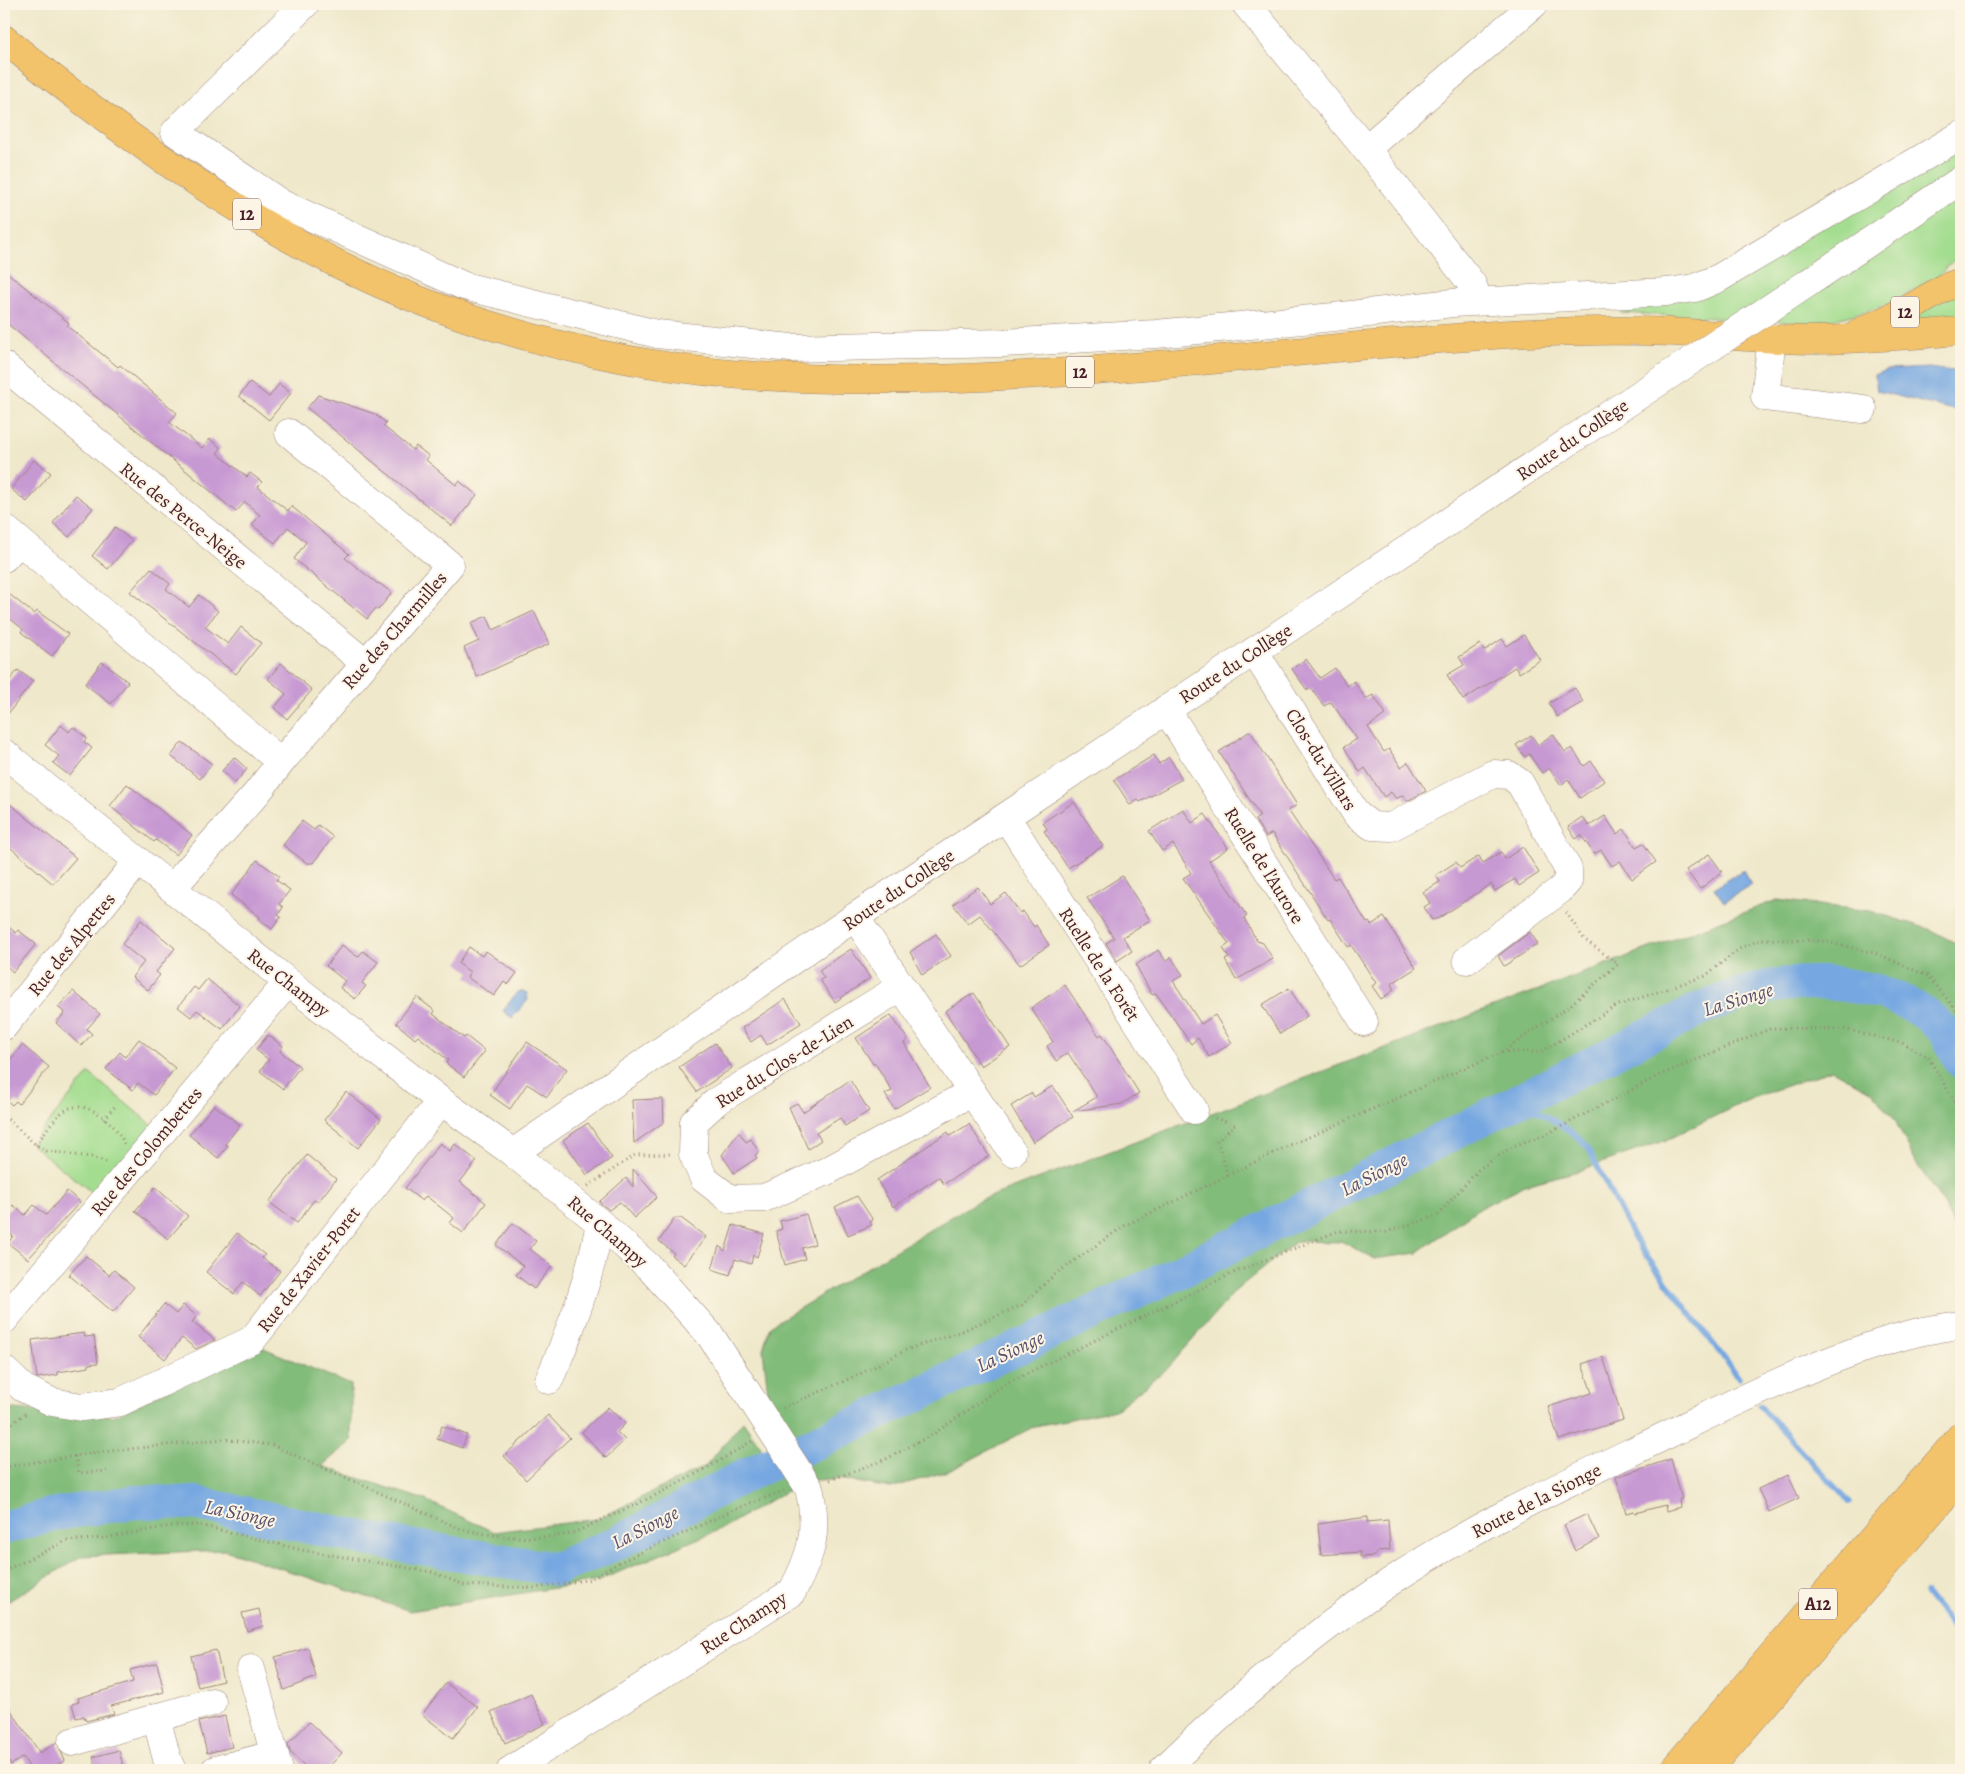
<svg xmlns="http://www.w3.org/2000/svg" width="1965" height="1774" viewBox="0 0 1965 1774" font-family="Alegreya,serif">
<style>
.green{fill:#a3dd8f;stroke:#767e5d}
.forest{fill:#82bc7a;stroke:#666e52}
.water{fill:#76a7e1;stroke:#606386}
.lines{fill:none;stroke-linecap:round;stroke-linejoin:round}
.stream{stroke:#76a7e1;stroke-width:5.5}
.river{stroke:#76a7e1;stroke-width:34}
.building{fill:#c799d3}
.minor-casing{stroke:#9c847a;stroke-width:29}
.highway-casing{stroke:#9c847a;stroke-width:29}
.path{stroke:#9c847a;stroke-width:3;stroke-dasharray:1 4;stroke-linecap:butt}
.minor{stroke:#fff;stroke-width:28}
.highway{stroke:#f2c36a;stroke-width:28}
.minor-bridge-casing{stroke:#9c847a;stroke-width:29;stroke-linecap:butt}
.minor-bridge{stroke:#fff;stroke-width:28}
.labels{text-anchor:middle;stroke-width:4;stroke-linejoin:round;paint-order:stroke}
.shield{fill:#fcf5e5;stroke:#7f5f63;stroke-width:1}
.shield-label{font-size:18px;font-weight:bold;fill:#4a1f2b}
.street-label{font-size:19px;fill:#4a1f2b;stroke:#fcf5e5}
.water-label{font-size:20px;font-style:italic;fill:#594f6b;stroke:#fcf5e5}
</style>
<rect width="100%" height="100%" fill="#fcf5e5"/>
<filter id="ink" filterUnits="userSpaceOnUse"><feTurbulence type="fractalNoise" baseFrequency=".02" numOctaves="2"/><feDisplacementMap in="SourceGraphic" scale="10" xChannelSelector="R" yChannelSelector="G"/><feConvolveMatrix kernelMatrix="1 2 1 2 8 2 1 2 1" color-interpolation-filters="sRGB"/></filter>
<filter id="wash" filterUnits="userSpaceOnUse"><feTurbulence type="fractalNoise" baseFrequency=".0096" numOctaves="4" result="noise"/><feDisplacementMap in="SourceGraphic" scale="20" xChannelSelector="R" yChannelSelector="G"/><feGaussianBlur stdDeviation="1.12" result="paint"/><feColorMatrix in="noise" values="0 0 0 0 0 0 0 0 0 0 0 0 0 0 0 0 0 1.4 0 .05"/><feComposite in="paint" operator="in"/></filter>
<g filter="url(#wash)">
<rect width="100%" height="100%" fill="#efe8ca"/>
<g class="green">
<path d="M1961,141v113l-24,23 -49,28 -43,12 -35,6 -189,-10 2,-17 39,1z"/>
<path d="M1960,288l1,29 -57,4z"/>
<path d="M89,1073l68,56 -58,69 -68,-54z"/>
</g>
<g class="forest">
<path d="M1777,900l93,11 59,18 32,17v293l-23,-44 -22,-32 -21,-43 -23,-28 -40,-22 -80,28 -88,43 -86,30 -53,14 -49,25 -59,43 -43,6 -31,-17 -46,-1 -60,48 -69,79 -53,42 -80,16 -84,44 -60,18 -51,-9 -34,3 -34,-53 -9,-80 7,-23 206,-124z"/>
<path d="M259,1346l92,39v56l-29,25 103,34 69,32 103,-13 109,-53 37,-45 47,68 -67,39 -125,53 -188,30 -185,-61 -143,6 -78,48v-194l10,-1 100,7z"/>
</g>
<g class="water">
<path d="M1929,368l32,4v40l-84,-21 -2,-16 12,-5z"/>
<path d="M1743,870l8,15 -27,17 -10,-14z"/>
<path d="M523,991l4,2 1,7 -16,18 -9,-7 14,-19z"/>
</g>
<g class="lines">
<g class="stream">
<path d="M1518,1102c24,12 49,24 68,43l49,95 104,138"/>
<path d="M1760,1406l90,97"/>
<path d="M1925,1593l36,45"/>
</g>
<path class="river" d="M4,1528l46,-13 84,-13 61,1 182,38 179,28 63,-27 123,-65 433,-203 527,-266c22,-7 44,-17 66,-21 59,-10 129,-2 174,41 8,8 13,23 19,33"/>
</g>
<g id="blocks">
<g class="building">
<path d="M4,270l65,53 -2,3 51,41 2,-2 57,48 -8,9 33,26 8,-9 11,9 -4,5 30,24 3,-4 12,9 -4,5 30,24 3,-5 58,48 -4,4 33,26 1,-1 13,10 -14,17 -2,-2 -9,11 -73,-60 12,-17 -18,-15 -13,16 -23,-18 8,-10 -15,-13 -9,10 -232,-191z"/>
<path d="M250,382l19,15 10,-13 12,9 -22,27 -30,-24z"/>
<path d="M318,395l57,19 11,9 -3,3 30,24 3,-4 13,10 -3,4 30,25 3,-4 18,14 -25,31 -145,-118z"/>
<path d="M34,460l17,13 -24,29 -16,-13z"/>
<path d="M76,495l17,13 -24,29 -16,-14z"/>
<path d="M115,527l17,14 -24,28 -16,-13z"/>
<path d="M151,568l19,16 -4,5 23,18 10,-12 19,16 -13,16 23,17 13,-17 20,16 -25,31 -106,-82z"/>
<path d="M4,590l30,24 3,-3 31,23 -16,22 -31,-24 2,-3 -19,-15z"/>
<path d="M534,611l15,33 -72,33 -13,-29 15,-7 -8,-18 16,-7 6,14z"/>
<path d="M1524,635l16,25 -21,13 -4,-6 -52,33 -16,-25 17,-10 -5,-8 21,-13 4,7 18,-12 5,7z"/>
<path d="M1306,659l14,19 15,-10 12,18 7,-5 12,18 7,-4 13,19 -18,13 16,25 5,-3 12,18 7,-5 18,29 -19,10 -4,-6 -7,4 -5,-7 -7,5 -19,-29 -5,4 -16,-25 13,-8 -26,-37 -7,4 -13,-18 -4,2 -15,-21z"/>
<path d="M102,662l26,20 -17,22 -26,-20z"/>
<path d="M281,663l31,27 -25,29 -13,-11 12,-14 -18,-15z"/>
<path d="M18,670l15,11 -29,38v-32z"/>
<path d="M1575,688l8,14 -26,15 -8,-14z"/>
<path d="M61,725l8,7 4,-5 14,11 -3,4 8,6 -22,28 -17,-13 6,-7 -14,-11z"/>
<path d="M1250,731l47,74 -9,5 46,69 4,-2 29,46 2,-1 2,3 13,-8 32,51 -25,16 3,6 -13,9 -9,-13 4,-3 -25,-38 -3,2 -18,-28 -2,1 -56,-87 -6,4 -11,-17 5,-4 -41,-64z"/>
<path d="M1553,734l12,18 7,-4 12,18 7,-5 13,20 -24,17 -12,-19 -7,6 -12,-17 -7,5 -13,-19 -4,3 -9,-12 15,-10 7,10z"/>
<path d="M182,742l30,22 -12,15 -29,-23z"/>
<path d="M1154,755l5,9 10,-7 13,22 -42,23 -2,-2 -8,5 -16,-25z"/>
<path d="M234,757l13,12 -12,14 -13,-12z"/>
<path d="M127,784l65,51 -16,20 -20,-15 -2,2 -44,-36z"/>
<path d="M4,799l72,59 -23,26 -49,-42z"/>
<path d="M1074,802l29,44 -35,22 -24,-37 3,-2 -4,-7z"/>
<path d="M1183,809l9,14 13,-9 23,34 -19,13 38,55 -3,2 13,23 6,2 10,16 -37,21 -11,-20 4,-2 -6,-10 6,-4 -46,-66 8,-5 -18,-29 -11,7 -13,-20z"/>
<path d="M1605,816l12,18 7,-5 12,18 7,-4 13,19 -24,17 -12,-18 -8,5 -11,-16 -7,4 -13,-19 -5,4 -8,-12 14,-10 7,9z"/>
<path d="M302,821l12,9 4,-5 15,12 -20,26h-6l-24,-18z"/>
<path d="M1523,847l16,26 -20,13 -4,-7 -20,12 -4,-7 -52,34 -7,2 -8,-13 6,-4 -7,-11 17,-10 -4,-7 20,-13 4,6 19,-12 4,7 18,-11 4,7z"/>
<path d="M1709,854l13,18 -22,17 -14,-19z"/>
<path d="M257,860l22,16 -3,4 14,10 -11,14 4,3 -5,8 3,2 -9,12 -13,-10 1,-2 -29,-22z"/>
<path d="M1122,876l28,44 -27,17 9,14 -15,10 -11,-18 8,-5 -27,-40z"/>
<path d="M978,887l12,17 16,-11 14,20 3,-2 11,16 2,-2 13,20 -29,20 -40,-50 -12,9 -15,-20z"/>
<path d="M141,920l34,28 -19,24 4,3 -12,15 -16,-13 12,-15 -22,-18z"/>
<path d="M4,923l12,10 2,-3 18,14 -23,28 -9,-8z"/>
<path d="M1530,932l8,12 -34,22 -6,-10z"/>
<path d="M936,934l15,22 -29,19 -12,-23z"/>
<path d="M342,945l16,12 5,-6 15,11 -16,21 4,3 -11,13 -15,-11 5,-7 -19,-15z"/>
<path d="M469,947l13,9 4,-5 31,22 -9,12 -4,-3 -10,14 -27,-19 3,-5 -12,-9z"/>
<path d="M851,949l19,29 -35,24 -15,-22 4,-2 -5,-8z"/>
<path d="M1158,950l8,11 5,-4 12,18 -10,6 28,43 14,-9 17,28 -23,14 -11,-19 -7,6 -35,-51 -4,2 -16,-30z"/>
<path d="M207,979l33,27 -18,23 -25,-19 -6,7 -13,-10 16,-20 4,3z"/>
<path d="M1065,985l34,51 3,-2 37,59 -17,11 -49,7 24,-14 -29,-44 -12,8 -9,-15 6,-4 -22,-34z"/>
<path d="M1289,988l18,28 -27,18 -18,-29z"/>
<path d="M73,991l27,23 -13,15 5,5 -11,12 -25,-23 9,-10 -7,-6z"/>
<path d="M974,993l36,54 -29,19 -36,-55z"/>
<path d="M417,997l18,14 -2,3 31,24 2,-2 19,15 -21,26 -18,-14 2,-3 -30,-24 -3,3 -19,-16z"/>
<path d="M785,999l16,24 -34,22 -6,-10 -10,7 -9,-14z"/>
<path d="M891,1015l17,25 -4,3 26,44 -36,22 -9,-15 7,-3 -17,-28 -2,1 -17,-26z"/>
<path d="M268,1035l15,11 -3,5 20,16 -17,22 -23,-18 9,-11 -13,-10z"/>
<path d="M139,1039l36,29 -21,27 -16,-12 -5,7 -27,-21 14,-17 5,5z"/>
<path d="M527,1042l40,27 -20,28 -20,-13 -17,25 -20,-14z"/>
<path d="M715,1043l17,25 -35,24 -18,-25z"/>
<path d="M22,1045l27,22 -30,37 -3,-3 -4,4 -8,-7v-30z"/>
<path d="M850,1080l19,31 -24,15 -5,-8 -24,15 5,7 -13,9 -19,-42 8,-4 6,9z"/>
<path d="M1053,1086l20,31 -40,25 -22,-36 21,-13 2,4z"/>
<path d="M346,1092l35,27 -23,29 -34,-28z"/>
<path d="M663,1099l1,23 -30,21 -2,-43z"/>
<path d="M214,1105l26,20 -15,19 3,2 -10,12 -29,-23z"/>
<path d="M588,1123l24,35 -25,17 -24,-35z"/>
<path d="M969,1124l20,32 -45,28 -5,-7 -46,30 -16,-27 71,-48 2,4z"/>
<path d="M739,1132l7,10 5,-3 8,13 -4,3 2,3 -23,15 -12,-18z"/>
<path d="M440,1143l10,8 5,-7 22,17 -17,21 26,21 -23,30 -13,-10 4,-5 -28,-22 -4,5 -17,-13z"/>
<path d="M307,1155l29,24 -18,23 -4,-2 -17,23 -28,-21z"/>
<path d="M633,1169l24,28 -23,21 -14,-16 -11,8 -10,-8 27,-24 7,9z"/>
<path d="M155,1187l33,29 -20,23 -33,-28z"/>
<path d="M67,1191l13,11 -52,57 -20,-16 5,-7 -9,-8v-13l9,-10 12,10 9,-10 12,10z"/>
<path d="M857,1196l16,24 -3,2 2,3 -24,10 -13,-28z"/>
<path d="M806,1214l9,30 -13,4 3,11 -20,6 -9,-34 6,-2 -2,-8z"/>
<path d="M675,1218h6l25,19 -22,28 -12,-9 2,-3 -15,-12z"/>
<path d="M513,1223l23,18 -6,8 22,17 -18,23 -18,-14 7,-9 -27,-21z"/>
<path d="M733,1225l31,9 -7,23 -4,-2 -2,9 -16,-5 -5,16 -18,-6 7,-23 6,5z"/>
<path d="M237,1233l28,22 -3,3 18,13 -20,25 -17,-14 -9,12 -28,-22z"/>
<path d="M86,1256l23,19 5,-5 20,17 -21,25 -44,-37z"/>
<path d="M164,1304l12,10 7,-9 14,11 -5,6 23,18 -19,9 -14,-11 -17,21 -27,-22z"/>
<path d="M84,1333l1,4 9,-1 4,27 -9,1v3l-31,5v3l-21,3 -5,-38z"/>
<path d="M1603,1357l20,63 -64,20 -11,-33 44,-14 -10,-29z"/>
<path d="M608,1407l17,17 -8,8 8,8 -19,18 -24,-26z"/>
<path d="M548,1415l22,23 -44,42 -22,-24z"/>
<path d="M442,1426l25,9 -5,13 -25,-9z"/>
<path d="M1671,1459l11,40h-3l1,8 -14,4 -1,-6 -30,8 -1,-2 -8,2 -10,-36z"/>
<path d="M1788,1475l11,23 -30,14 -11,-23z"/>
<path d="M1587,1514l12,25 -24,12 -11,-26z"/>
<path d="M1367,1517v5l21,-2 2,30 -12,1 -3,5 -15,1v-5l-39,3 -3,-31z"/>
<path d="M259,1609l4,17 -16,5 -5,-18z"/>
<path d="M308,1648l8,29 -32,13 -9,-33z"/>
<path d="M216,1650l7,31 -25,6 -7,-31z"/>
<path d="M157,1663l7,29 -53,14 3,8 -28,7 -2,-5 -8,2 -4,-14 7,-2 -1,-4 55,-16 -3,-12z"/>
<path d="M446,1683l32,24 -25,31 -31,-23z"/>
<path d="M531,1694l14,30 -40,19 -14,-31z"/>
<path d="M4,1700l36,53 17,-11 8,19 -20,9h-14l-8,-13 -12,8 -7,-14z"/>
<path d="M225,1716l7,31 -25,6 -8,-31z"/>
<path d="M309,1722l33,31 -16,17h-17l-19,-18 -2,-8z"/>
<path d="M119,1750l5,20h-27l-4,-13z"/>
</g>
</g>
</g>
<g filter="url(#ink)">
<use href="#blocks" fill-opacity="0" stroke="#9c847a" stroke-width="1"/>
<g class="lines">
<g class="minor-casing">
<g id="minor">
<path d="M305,4l-130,128 107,72 182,82 193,48 134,14 213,-5 152,-9 178,-17 118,-14 215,-11 28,-4 24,-10 242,-143"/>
<path d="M1246,4l120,145 106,135 7,17"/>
<path d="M1366,149l168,-145"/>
<path d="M1808,283l153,-103"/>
<path d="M1772,338l-7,59 98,12"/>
<path d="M4,366l361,297"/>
<path d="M4,528l277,234 -24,31 -85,95"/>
<path d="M4,558l15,-16"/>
<path d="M1254,651l103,164 15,11 19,1 102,-53 16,1 11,8 48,86v12l-8,9 -93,70"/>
<path d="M1166,709l198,313"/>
<path d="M4,753l284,229 153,119 72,52 87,70 50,45 60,67 99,153c10,43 3,66 -17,104l-281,178"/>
<path d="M281,762l169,-197 -161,-132"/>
<path d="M1006,817l188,293"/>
<path d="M855,917l157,235"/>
<path d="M901,987l-184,114 -23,21 -1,32 11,25 26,20 34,-1 65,-28 143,-78"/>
<path d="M4,1026l134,-165"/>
<path d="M513,1153l342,-236 778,-518"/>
<path d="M4,1320l284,-338"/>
<path d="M4,1370l19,18 29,14 30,5 38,-5 132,-62 189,-239"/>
<path d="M549,1380c23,-52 41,-102 51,-157"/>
<path d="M251,1669l28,101"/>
<path d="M156,1717l11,42 5,11"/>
<path d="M72,1742l140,-40"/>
<path d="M215,1770l58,-15"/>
<path d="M1163,1770c69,-67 141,-130 221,-184 91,-62 192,-107 291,-155 77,-37 157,-77 240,-98 15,-4 31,-6 46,-8"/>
</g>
</g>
<g class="highway-casing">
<g id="highway">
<path d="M4,39c103,84 213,164 332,224 121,61 259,98 394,111 34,3 68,4 102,5 214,5 424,-27 636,-42 58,-5 117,-7 175,-6 55,1 109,8 164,9 51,0 103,-5 154,-9"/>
<path d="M1860,332l45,-21 39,-23 17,-6"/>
<path d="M1673,1770l288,-334"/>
<path d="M1708,1770l253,-293"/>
</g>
</g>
<g class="path">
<path d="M1502,1052h39l75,-46 89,-30 34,-27 23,-10 60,2 53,12 53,23 33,40"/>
<path d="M4,1116l32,29 11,6 44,6 15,5"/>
<path d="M1215,1118l20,7 -18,16 11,35"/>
<path d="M104,1119l13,-15"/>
<path d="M36,1145c8,-11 20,-32 34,-37 20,-7 49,18 54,36"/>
<path d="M588,1186l47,-31 35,-1"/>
<path d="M783,1408l79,-35 44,-23 56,-19 60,-26 32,-30 70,-49 160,-78 218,-96 67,-46 49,-42 -34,-25 -18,-27"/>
<path d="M4,1429l22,-16"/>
<path d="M75,1456l4,17 28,-2"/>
<path d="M4,1467l97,-15 121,-13 50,6 189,84c34,8 68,11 103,6 13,-2 27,-11 39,-16 52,-22 101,-48 149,-78"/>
<path d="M830,1480l56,-21 49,-26 70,-49 228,-111 105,-42 48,1 51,-16 42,-47 34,-23 32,-11 113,-59 114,-48 72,1 58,14 26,14 33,56"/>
<path d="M4,1571l62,-30 39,-3 65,-12 29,-1 103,25 130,22 32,13 71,3 57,-9 26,-16 127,-58 39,-14"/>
</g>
<use href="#minor" class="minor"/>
<use href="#highway" class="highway"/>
<g class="minor-bridge-casing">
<path id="minor-bridge" d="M1633,399l175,-116"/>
</g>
<use href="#minor-bridge" class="minor-bridge"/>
</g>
</g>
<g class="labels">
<g class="shield">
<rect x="233" y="198.5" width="28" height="31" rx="4"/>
<rect x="1891" y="296.5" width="28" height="31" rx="4"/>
<rect x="1066" y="356.5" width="28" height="31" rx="4"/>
<rect x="1799" y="1588.5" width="38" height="31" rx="4"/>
</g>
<g class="shield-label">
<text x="247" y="220">12</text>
<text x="1905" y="318">12</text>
<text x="1080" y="378">12</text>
<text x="1818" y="1610">A12</text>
</g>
<g class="street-label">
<text transform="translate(1572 439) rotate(-34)" y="7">Route du Collège</text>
<text transform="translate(184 515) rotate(39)" y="7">Rue des Perce-Neige</text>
<text transform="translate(394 630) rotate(-49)" y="7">Rue des Charmilles</text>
<text transform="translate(1235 663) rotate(-33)" y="7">Route du Collège</text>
<text transform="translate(1322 759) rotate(58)" y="7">Clos-du-Villars</text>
<text transform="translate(1265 865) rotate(58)" y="7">Ruelle de l'Aurore</text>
<text transform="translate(898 889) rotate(-34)" y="7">Route du Collège</text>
<text transform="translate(71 944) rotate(-51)" y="7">Rue des Alpettes</text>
<text transform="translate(1100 964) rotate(57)" y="7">Ruelle de la Forêt</text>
<text transform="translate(289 982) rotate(38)" y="7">Rue Champy</text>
<text transform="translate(784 1061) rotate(-32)" y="7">Rue du Clos-de-Lien</text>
<text transform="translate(146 1151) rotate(-50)" y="7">Rue des Colombettes</text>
<text transform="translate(608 1231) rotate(41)" y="7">Rue Champy</text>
<text transform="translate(308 1269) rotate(-52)" y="7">Rue de Xavier-Poret</text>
<text transform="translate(1536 1500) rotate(-27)" y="7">Route de la Sionge</text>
<text transform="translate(743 1622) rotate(-33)" y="7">Rue Champy</text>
</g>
<g class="water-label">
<text transform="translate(1738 999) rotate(-17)" y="7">La Sionge</text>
<text transform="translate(1374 1174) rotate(-27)" y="7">La Sionge</text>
<text transform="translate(1010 1351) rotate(-25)" y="7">La Sionge</text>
<text transform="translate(240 1513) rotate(12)" y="7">La Sionge</text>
<text transform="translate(645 1527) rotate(-27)" y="7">La Sionge</text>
</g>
</g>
<rect width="1965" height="1774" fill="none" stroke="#fcf5e5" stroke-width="20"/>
</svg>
